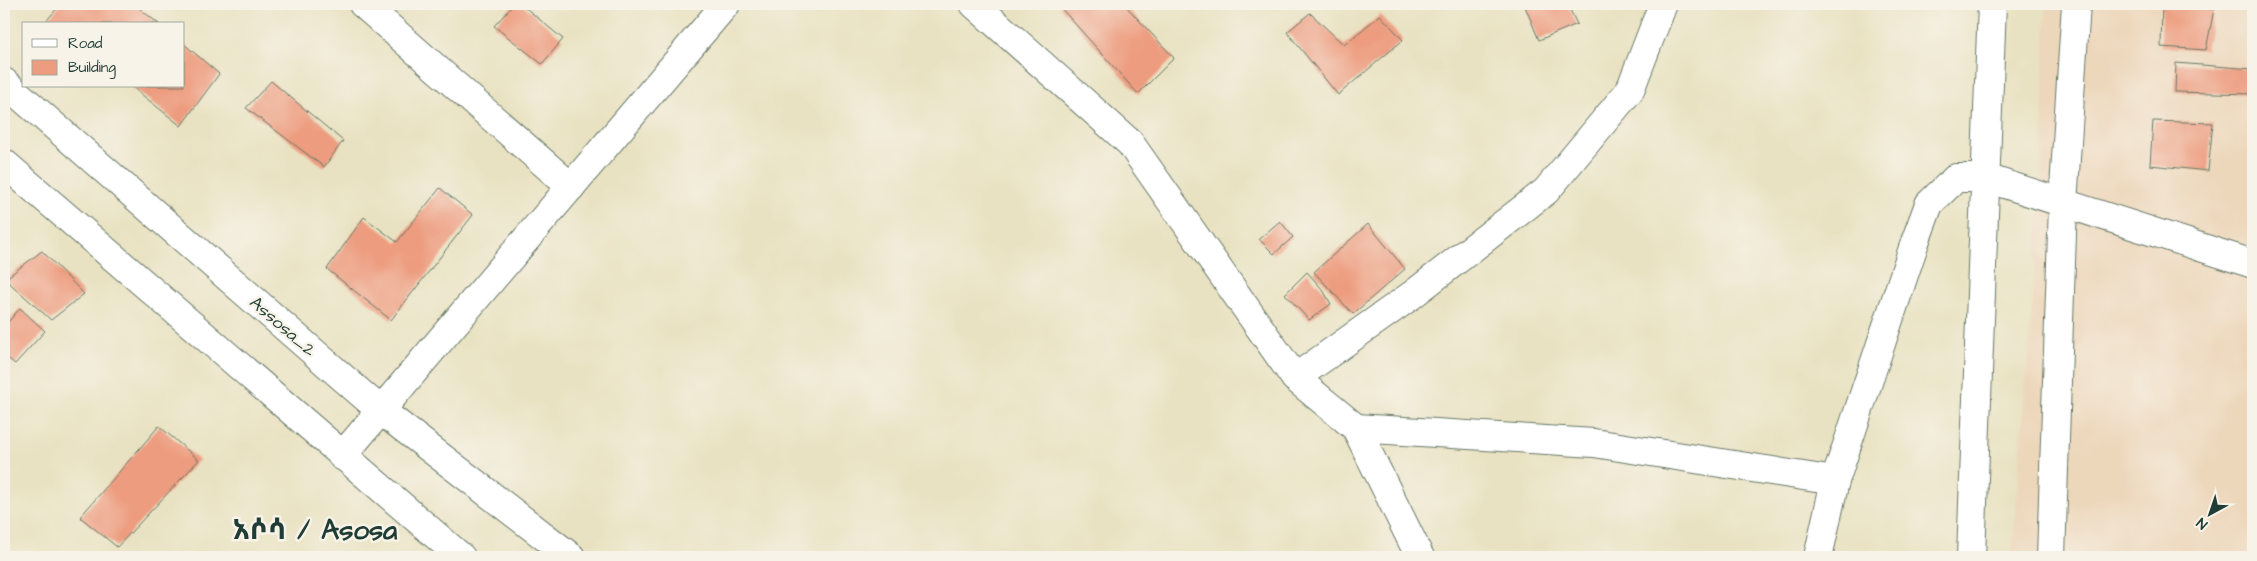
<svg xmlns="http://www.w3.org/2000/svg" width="2257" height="561" viewBox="0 0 2257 561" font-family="'Architects Daughter','Noto Sans Ethiopic',sans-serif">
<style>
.built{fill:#edd7bb}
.building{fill:#ed9c7f}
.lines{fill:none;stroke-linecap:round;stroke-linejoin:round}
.street-casing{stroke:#676;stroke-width:30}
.secondary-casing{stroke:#676;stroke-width:30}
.highway-casing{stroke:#676;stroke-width:30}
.street{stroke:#fff;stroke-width:28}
.secondary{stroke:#fff;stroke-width:28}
.highway{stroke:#fff;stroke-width:28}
.labels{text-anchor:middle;stroke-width:5;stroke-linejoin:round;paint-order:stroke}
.street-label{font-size:18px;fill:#1f3d34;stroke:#f7f3e8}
.town-label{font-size:28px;font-weight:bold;fill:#1f3d34;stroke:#f7f3e8}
</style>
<rect width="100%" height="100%" fill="#f7f3e8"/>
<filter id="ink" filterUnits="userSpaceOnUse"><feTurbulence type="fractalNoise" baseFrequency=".02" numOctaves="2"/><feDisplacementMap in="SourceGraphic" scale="10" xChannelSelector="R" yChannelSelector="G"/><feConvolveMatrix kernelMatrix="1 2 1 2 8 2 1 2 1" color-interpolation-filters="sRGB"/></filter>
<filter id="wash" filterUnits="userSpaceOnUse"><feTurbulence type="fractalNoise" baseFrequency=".0096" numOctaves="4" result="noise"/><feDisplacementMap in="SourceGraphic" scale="20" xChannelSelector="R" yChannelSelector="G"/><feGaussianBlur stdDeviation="1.12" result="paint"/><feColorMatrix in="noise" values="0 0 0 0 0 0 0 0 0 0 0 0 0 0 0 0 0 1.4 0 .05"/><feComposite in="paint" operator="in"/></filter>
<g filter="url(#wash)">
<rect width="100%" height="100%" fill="#e9e2c2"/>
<path class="built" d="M2046,4h207v553h-241l29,-363z"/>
<g id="blocks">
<g class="building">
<path d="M61,4h73l25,20h-106l-6,-4z"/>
<path d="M514,4h7l42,35 -21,25 -48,-38z"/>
<path d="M1063,4h61l50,54 -36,36 -78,-87z"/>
<path d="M1524,4h43l10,20 -38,16z"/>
<path d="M2162,4l52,5 -8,41 -45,-3z"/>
<path d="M1310,13l34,32 36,-30 23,25 -65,55 -51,-63z"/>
<path d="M184,44l35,30 -38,52 -50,-40h53z"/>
<path d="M2176,63l77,6v25l-78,-2z"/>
<path d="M271,81l72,60 -19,26 -78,-59z"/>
<path d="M2153,121l60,2 -5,48 -58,-6z"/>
<path d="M440,188l33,27 -82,105 -64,-51 37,-52 33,25z"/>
<path d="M1280,221l13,16 -19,17 -15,-15z"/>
<path d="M1368,224l37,45 -52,45 -39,-42z"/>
<path d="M42,251l42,43 -33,26 -46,-41z"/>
<path d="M1307,272l16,18 8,14 -22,16 -24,-26z"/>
<path d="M20,308l25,23 -30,33 -11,-9v-28z"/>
<path d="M159,426l40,34 -82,87 -37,-30z"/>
</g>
</g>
</g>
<g filter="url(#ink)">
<use href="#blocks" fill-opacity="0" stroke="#676" stroke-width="1"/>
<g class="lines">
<g class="street-casing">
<g id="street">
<path d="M363,4l208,183"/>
<path d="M974,4l156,139 165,235 61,50 64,129"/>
<path d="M1295,378l117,-83 134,-104 84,-101 33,-86"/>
<path d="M1356,428l238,15 241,38"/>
<path d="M342,456l384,-452"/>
<path d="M1818,557l17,-76 80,-239 14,-38 27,-26h30l267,86"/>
</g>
</g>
<g class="secondary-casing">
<g id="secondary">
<path d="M4,82l376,328 191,147"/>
<path d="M4,163l457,394"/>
</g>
</g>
<g class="highway-casing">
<g id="highway">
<path d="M1971,557l21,-553"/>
<path d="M2051,557l12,-353 13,-200"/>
</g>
</g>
<use href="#street" class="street"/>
<use href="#secondary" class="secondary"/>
<use href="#highway" class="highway"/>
</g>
</g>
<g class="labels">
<g class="street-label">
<text transform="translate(283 326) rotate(41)" y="6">Assosa_2</text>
</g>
<g class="town-label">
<text x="315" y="539">አሶሳ / Asosa</text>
</g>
</g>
<rect width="2257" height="561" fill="none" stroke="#f7f3e8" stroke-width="20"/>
<rect x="22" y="22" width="162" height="65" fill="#f7f3e8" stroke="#a1aaa0"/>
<rect x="32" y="39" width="25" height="8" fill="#ffffff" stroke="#a1aaa0"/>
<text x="68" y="48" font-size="15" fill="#1f3d34">Road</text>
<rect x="32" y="60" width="25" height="15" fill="#ed9c7f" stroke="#a1aaa0"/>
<text x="68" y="72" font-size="15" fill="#1f3d34">Building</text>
<g transform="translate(2210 514) rotate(220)" stroke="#f7f3e8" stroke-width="4" paint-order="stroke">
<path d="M0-4L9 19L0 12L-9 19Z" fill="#1f3d34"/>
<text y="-8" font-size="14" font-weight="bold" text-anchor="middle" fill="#1f3d34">N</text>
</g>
</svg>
